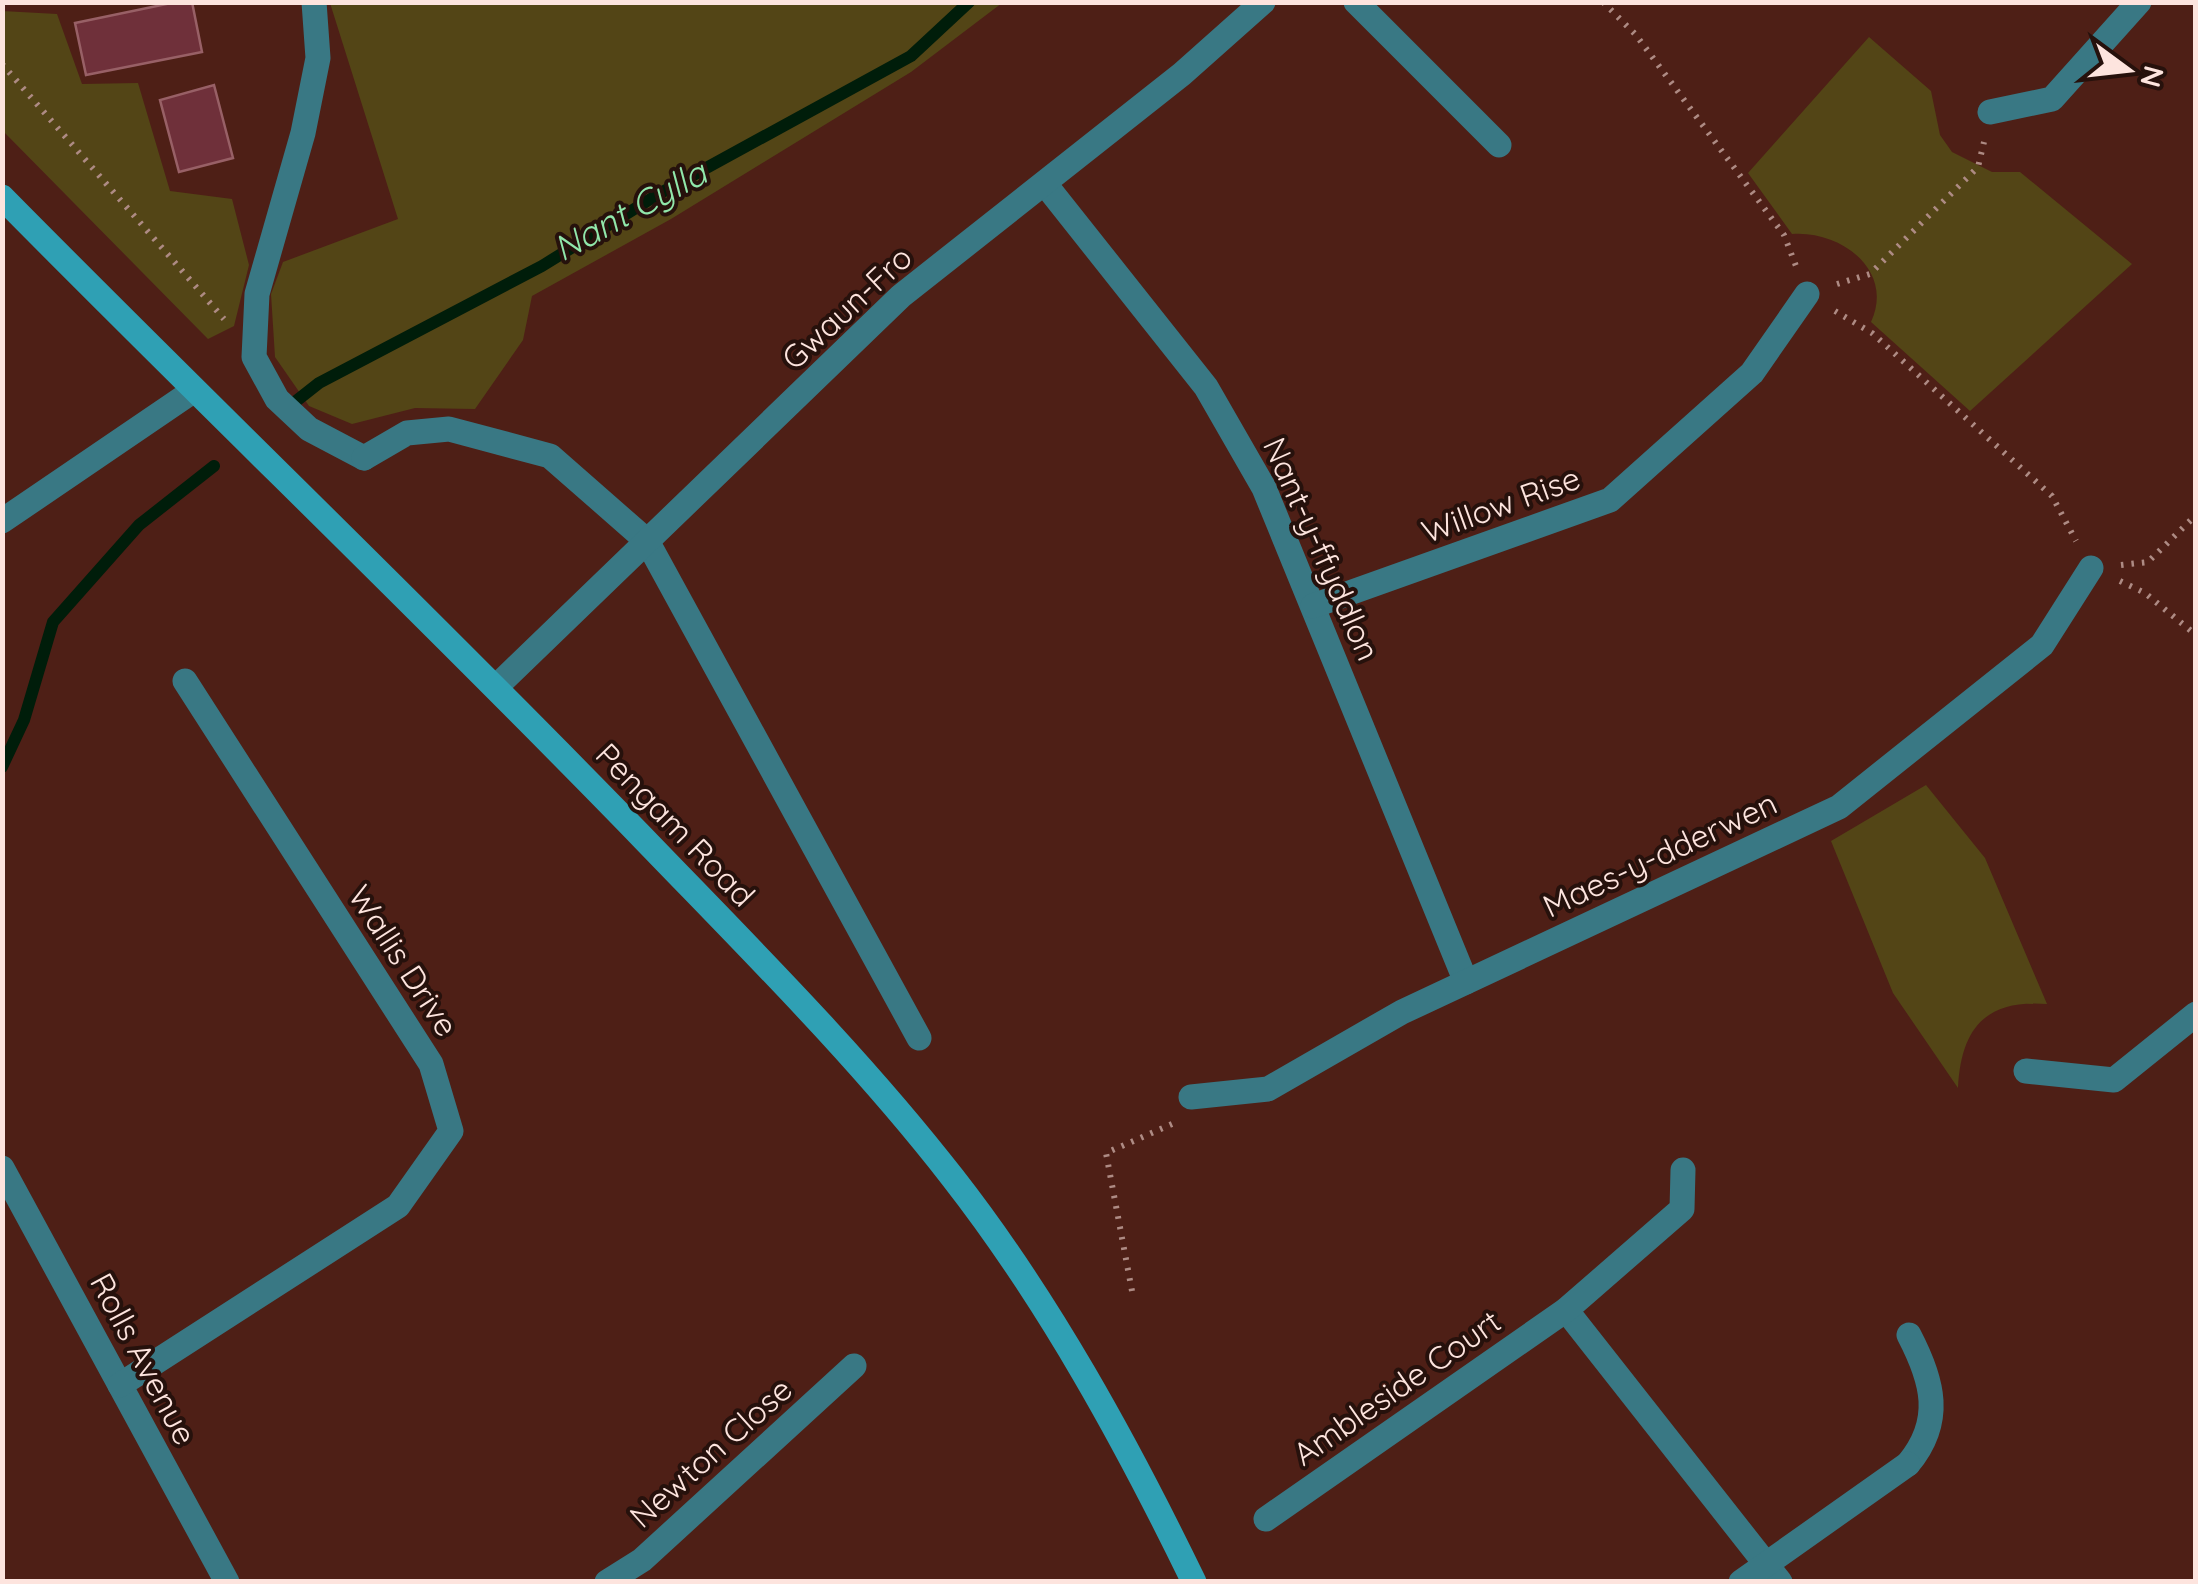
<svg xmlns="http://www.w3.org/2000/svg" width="2198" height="1584" viewBox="0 0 2198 1584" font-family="Quicksand,sans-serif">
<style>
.green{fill:#534516}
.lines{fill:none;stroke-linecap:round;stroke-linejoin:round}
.stream{stroke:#001d0a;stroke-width:12}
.building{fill:#6f303a;stroke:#986066;stroke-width:2.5}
.path{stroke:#ae8b84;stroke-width:6;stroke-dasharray:2.5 8;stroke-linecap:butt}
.lane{stroke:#397884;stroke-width:25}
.street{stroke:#397884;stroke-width:25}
.secondary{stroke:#2fa0b4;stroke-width:25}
.labels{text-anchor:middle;stroke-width:8;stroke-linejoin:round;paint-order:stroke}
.street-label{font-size:32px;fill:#fde4de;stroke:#26110c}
.water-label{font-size:35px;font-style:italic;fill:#91e7ab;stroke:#26110c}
</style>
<rect width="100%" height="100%" fill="#4e1f16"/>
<g class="green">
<path d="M330,3v-1l672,1 -91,69 -240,147 -139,77 -9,44 -48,69 -60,-1 -63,16 -43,-18 -34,-49 -4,-63 12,-32 115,-43z"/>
<path d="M2,11l55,3 25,70 56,-1 32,108 62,8 17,66 -15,61 -26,13 -205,-208z"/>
<path d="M1869,37l62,54 9,44 12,17 40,20h28l112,92 -162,147 -99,-89c24,-52 -31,-92 -79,-88l-44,-61z"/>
<path d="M1926,785l59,73 62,146c-62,-5 -86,25 -89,84l-65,-95 -62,-152z"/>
</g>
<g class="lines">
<g class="stream">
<path d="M286,409l33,-26 223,-117 115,-71 254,-139 58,-54"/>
<path d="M2,767l22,-47 29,-98 86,-97 75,-59"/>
</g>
</g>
<g class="building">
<path d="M176,2h16l10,50 -116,23 -11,-52z"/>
<path d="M214,85l19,73 -54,14 -19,-72z"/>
</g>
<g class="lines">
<g class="path">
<path d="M1603,2l33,33 148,200 12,31"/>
<path d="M2,64l222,255"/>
<path d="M1837,284l33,-10 108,-107 6,-25"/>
<path d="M1835,311l37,22 180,163 24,45"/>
<path d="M2121,565l27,-3 48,-47"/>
<path d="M2120,581l25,12 51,42"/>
<path d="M1132,1291l-26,-138 66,-29"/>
</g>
<g class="lane">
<path d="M314,2l4,56 -15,75 -46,161 -3,63 23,42 32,30 55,29"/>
<path d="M1908,1464c36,-43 25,-83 1,-129"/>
</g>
<g class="street">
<path d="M1356,2l143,143"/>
<path d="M1990,112l62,-13 87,-97"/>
<path d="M1045,184l161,203 58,101 202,494"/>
<path d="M364,458l43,-25 42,-4 101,27 97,85 272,497"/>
<path d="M2,521l191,-130"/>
<path d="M1313,606l297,-106 142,-127 55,-79"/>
<path d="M496,687l405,-391 281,-222 81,-72"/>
<path d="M2026,1071l88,9 82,-66"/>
<path d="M1191,1097l77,-8 134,-77 437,-205 203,-162 49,-77"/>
<path d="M2,1168l225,414"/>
<path d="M1566,1310l214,272"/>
<path d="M120,1385l278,-179 53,-75 -20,-67 -246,-383"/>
<path d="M1266,1519l300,-209 116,-101 1,-39"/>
<path d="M607,1582l35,-22 212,-194"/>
<path d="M1741,1582l167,-118"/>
</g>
<path class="secondary" d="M2,197c212,215 430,423 640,640 106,110 217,220 311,341 96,123 173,264 241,404"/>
</g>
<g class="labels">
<g class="street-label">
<text transform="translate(847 308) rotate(-43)" y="11">Gwaun-Fro</text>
<text transform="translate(1501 505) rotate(-20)" y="11">Willow Rise</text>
<text transform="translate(1321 549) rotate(66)" y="11">Nant-y-ffyddlon</text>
<text transform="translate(675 825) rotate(46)" y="11">Pengam Road</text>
<text transform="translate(1660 855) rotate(-25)" y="11">Maes-y-dderwen</text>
<text transform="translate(403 961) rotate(57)" y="11">Wallis Drive</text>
<text transform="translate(143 1359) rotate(62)" y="11">Rolls Avenue</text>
<text transform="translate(1397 1388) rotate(-35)" y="11">Ambleside Court</text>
<text transform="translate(711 1453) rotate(-42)" y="11">Newton Close</text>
</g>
<g class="water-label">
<text transform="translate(630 211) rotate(-29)" y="12">Nant Cylla</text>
</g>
</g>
<rect width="2198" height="1584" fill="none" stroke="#fde4de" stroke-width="10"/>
<g transform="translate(2128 70) rotate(105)" stroke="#26110c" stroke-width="8" paint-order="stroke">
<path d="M0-8L18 38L0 25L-18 38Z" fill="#fde4de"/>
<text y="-15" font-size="28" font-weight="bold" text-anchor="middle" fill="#fde4de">N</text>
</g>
</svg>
